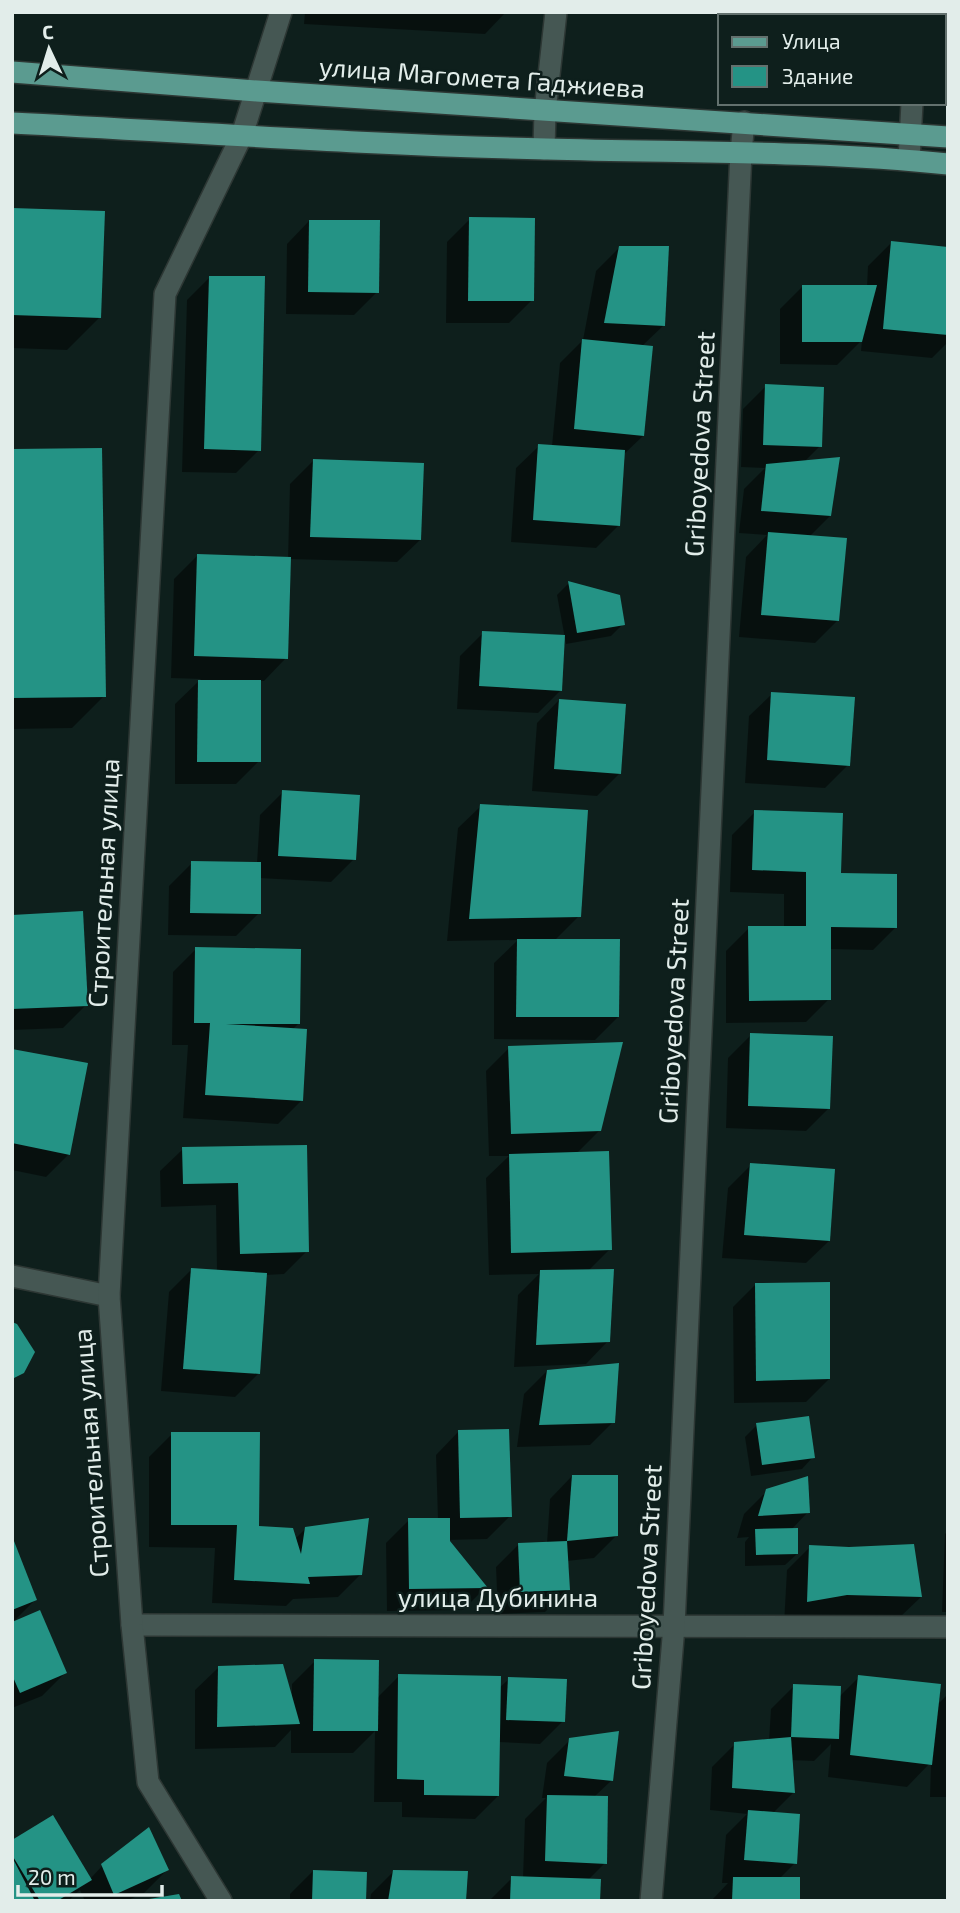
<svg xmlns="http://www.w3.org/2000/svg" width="960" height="1913" viewBox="0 0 960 1913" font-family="'Exo 2',sans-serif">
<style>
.shadow{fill:#0007}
.building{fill:#249385}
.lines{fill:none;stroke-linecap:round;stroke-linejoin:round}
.minor-casing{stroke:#2d3734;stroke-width:24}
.major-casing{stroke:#2d3734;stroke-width:24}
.minor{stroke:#455753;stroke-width:21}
.major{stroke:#5b9b90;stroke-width:21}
.labels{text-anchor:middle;stroke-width:5;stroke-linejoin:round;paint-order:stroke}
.street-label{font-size:26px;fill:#e2edea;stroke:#0e1f1c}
</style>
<rect width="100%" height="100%" fill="#0e1f1c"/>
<g class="shadow">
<path d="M305,12h201l-21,22 -181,-10z"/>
<path d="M12,210l87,108 -32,32 -55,-2z"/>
<path d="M470,219l62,81 -23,23h-63l1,-81z"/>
<path d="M309,221l68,71 -23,23 -68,-1 1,-70z"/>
<path d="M891,243l57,6v93l-16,16 -71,-7 1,-11 -25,25 -57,-1v-55l23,-23 64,1 1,-21z"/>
<path d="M619,248l44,78 -21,20 1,90 -20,19 -4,70 -23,23 -85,-6 5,-74 23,-22h13l8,-83 23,-23 13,-69z"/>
<path d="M210,277l49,173 -23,23 -54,-1 5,-172z"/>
<path d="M766,386l54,60 -16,16 26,54 -21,21 29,83 -23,23 -76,-6 7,-80 21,-22 -28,-2 5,-44 21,-21 -24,-1 2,-58z"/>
<path d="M12,451l92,245 -32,32 -60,1z"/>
<path d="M313,461l107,79 -23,22 -108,-3 -3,99 -22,23h-4l-1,80 -23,23h-61v-80l26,-25 -30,-1 3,-99 23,-23 91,3 2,-75z"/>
<path d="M569,583l54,41 -12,12 -45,8 -9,-49z"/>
<path d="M483,633l78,57 -23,23 -81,-4 3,-53z"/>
<path d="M772,694l76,71 -23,23 -80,-5 4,-67z"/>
<path d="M559,700l61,73 -23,23 -65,-5 5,-68z"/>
<path d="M283,792l71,67 -23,23 -72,-4v35l-23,23 -68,-1 1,-49 23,-23h65l3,-48z"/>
<path d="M481,806l98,110 -24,24 63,77 -23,23 -101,-1v-76l24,-23 -71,1 11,-113z"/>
<path d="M755,812l84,62 57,53 -23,23 -44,-1v50l-23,23 -80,1v-72l23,-23h35v-34l-54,-2 2,-57z"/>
<path d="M12,917l74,88 -23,23 -51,2z"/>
<path d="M196,949l102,75 -6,6 9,71 -23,23 -95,-6 5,-73h-16l1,-73z"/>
<path d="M751,1035l78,73 -23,23 -80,-3 2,-70z"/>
<path d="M509,1048l91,82 -23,23 33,96 -22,22 20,70 -22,23 -72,3 4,-72 21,-21 -50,1 -3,-97 23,-22h-20l-3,-85z"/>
<path d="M12,1050l57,104 -23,23 -34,-7z"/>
<path d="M305,1146l2,105 -23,23 -18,1 -8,99 -23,23 -74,-6 8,-99 23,-23 25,2 -1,-66 -55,2 -1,-36 23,-22z"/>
<path d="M751,1165l78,76 -23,22 -84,-5 6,-70z"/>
<path d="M756,1284l73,95 -23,23 -72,1 -1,-96z"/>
<path d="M547,1371l66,51 -23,23 -73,2 7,-53z"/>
<path d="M757,1425l56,32 -11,12 -51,7 -6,-39z"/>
<path d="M458,1432l52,84 -23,23 -41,1 39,48 -22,22 -76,1 -1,-68 23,-23h29l-2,-65z"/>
<path d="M172,1434l85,94 38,11 10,-10 56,45 -23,23 -45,2 -7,7 -74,-3 3,-55 -66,-1v-90z"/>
<path d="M572,1476l45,59 -23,23 -27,3 1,28 -23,23 -47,2 -2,-47 23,-23 28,-1 3,-44z"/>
<path d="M767,1491l41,21 -17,18 6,24 -12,11 -40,1v-24l4,-5 -12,1 7,-24z"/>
<path d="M948,1531v81h-6l3,-78z"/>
<path d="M12,1541l23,59 -23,23z"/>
<path d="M810,1547l111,50 -23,22 -114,5 3,-54z"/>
<path d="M12,1624l53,49 -23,23 -30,12z"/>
<path d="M315,1661l62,37 22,-22 100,12 10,-9 54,42 -23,23 -42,-2v54l-23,23 -73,-2v-15h-28l1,-71 -22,22h-62v-23l-16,17 -80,2v-59l23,-22 74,30v-14z"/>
<path d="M859,1677l78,28 11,-11v103h-18l1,-35 -24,25 -79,-10 3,-33 -17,17 -24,-1 3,33 -21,21 23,49 -16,16 19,22h-87l17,-18h-6l4,-48 21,-21 -37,-4 2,-43 23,-23 34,-3 2,-32 23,-23 45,11z"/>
<path d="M570,1740l42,40 -18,17 11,66 -18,18 11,20h-109l23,-23h11l2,-59 21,-21h-4l5,-35z"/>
<path d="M12,1842l78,37 12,-13 65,4 -23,23 -18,8h-41l-5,-11 -12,11h-56z"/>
<path d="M313,1871l51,30h-74v-7z"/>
<path d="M394,1871l70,30h-94l1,-7z"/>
</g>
<g class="building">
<path d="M12,208l93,3 -4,107 -89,-3z"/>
<path d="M469,217l66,1 -1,83h-66z"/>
<path d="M309,220h71l-1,73 -71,-1z"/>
<path d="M891,241l57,6v88l-65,-6z"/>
<path d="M619,246h50l-4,80 -61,-3z"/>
<path d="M209,276h56l-4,175 -57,-2z"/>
<path d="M802,285h75l-15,57h-60z"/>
<path d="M582,339l71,7 -9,90 -70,-7z"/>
<path d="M765,384l59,3 -2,60 -59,-2z"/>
<path d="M538,444l87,6 -5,76 -87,-6z"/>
<path d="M102,448l4,249 -94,1v-249z"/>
<path d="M840,457l-9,59 -70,-5 5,-47z"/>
<path d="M313,459l111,4 -3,77 -111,-3z"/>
<path d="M768,532l79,6 -8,83 -78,-6z"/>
<path d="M197,554l94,3 -3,102 -94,-3z"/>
<path d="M568,581l52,14 5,30 -48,8z"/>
<path d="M482,631l83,4 -3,56 -83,-5z"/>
<path d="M198,680h63v82h-64z"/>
<path d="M771,692l84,5 -5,69 -83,-6z"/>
<path d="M559,699l67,5 -5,70 -67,-5z"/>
<path d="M282,790l78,5 -4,65 -78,-4z"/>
<path d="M480,804l108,6 -7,107 -112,2z"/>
<path d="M754,810l89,3 -2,60 56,1v54l-66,-1v73l-82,1 -1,-75h58v-54l-54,-2z"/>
<path d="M191,861l70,1v52l-71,-1z"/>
<path d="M83,911l5,95 -76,3v-94z"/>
<path d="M517,939h103l-1,78h-103z"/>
<path d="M195,947l106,2 -1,75h-74l81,5 -4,72 -98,-6 5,-72h-16z"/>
<path d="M750,1033l83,3 -3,73 -82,-3z"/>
<path d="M623,1042l-22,89 -90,3 -3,-88z"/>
<path d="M12,1049l76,14 -18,92 -58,-12z"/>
<path d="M307,1145l2,107 -69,2 -2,-71 -55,1 -1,-37z"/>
<path d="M609,1151l3,99 -101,3 -2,-99z"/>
<path d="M750,1163l85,6 -5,72 -86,-6z"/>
<path d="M191,1268l76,5 -7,101 -77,-5z"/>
<path d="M614,1269l-4,73 -74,3 4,-75z"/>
<path d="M830,1282v97l-74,2 -1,-98z"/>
<path d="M12,1322l5,2 18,28 -11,21 -12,6z"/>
<path d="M619,1363l-4,60 -76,2 8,-55z"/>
<path d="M809,1416l6,42 -53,7 -6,-42z"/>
<path d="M509,1429l3,88 -52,1 -2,-88z"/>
<path d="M171,1432h89l-1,94 34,2 8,26 4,-27 64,-9 -7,57 -54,2 2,7 -76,-4 3,-55h-66z"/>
<path d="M572,1475h46v61l-51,5z"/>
<path d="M808,1476l2,37 -52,3 8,-27z"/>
<path d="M408,1518h42v23l38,47 -79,1z"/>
<path d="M798,1528v26l-42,1 -1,-26z"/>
<path d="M12,1536l25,64 -25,10z"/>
<path d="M567,1541l3,49 -50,2 -2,-49z"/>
<path d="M914,1544l8,53 -75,-2 -40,7 2,-57 40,2z"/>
<path d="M40,1610l27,63 -47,20 -8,-18v-53z"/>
<path d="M314,1659l65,1 -1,71h-65z"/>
<path d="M283,1664l17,60 -83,3 1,-61z"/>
<path d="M398,1674l103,2 -2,120 -75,-1v-15l-27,-1z"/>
<path d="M858,1675l83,9 -9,81 -82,-10z"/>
<path d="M508,1677l59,2 -2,43 -59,-2z"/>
<path d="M793,1684l48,2 -2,53 -48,-2z"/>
<path d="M619,1731l-6,50 -49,-5 5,-38z"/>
<path d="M791,1737l4,56 -63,-5 2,-46z"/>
<path d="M547,1795l61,1 -1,68 -62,-3z"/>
<path d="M748,1810l52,4 -3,50 -53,-4z"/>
<path d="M53,1815l39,65 -35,21h-17l-28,-46v-15z"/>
<path d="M149,1827l20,43 -55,25 -13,-31z"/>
<path d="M12,1857l23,44h-23z"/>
<path d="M313,1870l54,2 -1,29h-54z"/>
<path d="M393,1870l75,1 -2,30h-78z"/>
<path d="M511,1876l90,3 -1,22h-90z"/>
<path d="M733,1877h67v24h-68z"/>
<path d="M179,1894l3,7h-33v-2z"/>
</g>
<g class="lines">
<g class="minor-casing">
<g id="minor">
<path d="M922,16v-4"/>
<path d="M544,149l1,-38 11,-99"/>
<path d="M909,160l3,-57"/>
<path d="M12,1276l97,20"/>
<path d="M132,1625l816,2"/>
<path d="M221,1901l-73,-119 -16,-157 -23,-329 56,-1002 77,-159 39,-123"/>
<path d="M651,1901l23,-275 67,-1474 3,-30"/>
</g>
</g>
<g class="major-casing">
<g id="major">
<path d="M12,72l245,19 691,46"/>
<path d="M12,123c178,9 356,22 534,26 134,4 268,1 402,15"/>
</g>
</g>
<use href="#minor" class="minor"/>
<use href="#major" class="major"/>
</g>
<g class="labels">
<g class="street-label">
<text transform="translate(482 78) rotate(4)" y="9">улица Магомета Гаджиева</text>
<text transform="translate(700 444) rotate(-87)" y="9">Griboyedova Street</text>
<text transform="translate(104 883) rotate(-87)" y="9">Строительная улица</text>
<text transform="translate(674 1011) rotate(-87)" y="9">Griboyedova Street</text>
<text transform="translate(91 1453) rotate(-94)" y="9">Строительная улица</text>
<text transform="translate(647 1577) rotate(-87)" y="9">Griboyedova Street</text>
<text x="498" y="1607">улица Дубинина</text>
</g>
</g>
<rect width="960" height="1913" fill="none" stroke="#e2edea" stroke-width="28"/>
<rect x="718" y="14" width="228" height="91" fill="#0e1f1c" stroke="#63716e" stroke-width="2"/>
<rect x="732" y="37" width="35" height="10" fill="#5b9b90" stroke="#63716e" stroke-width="2"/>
<text x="782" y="49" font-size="21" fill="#e2edea">Улица</text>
<rect x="732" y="66" width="35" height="21" fill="#249385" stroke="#63716e" stroke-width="2"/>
<text x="782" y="84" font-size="21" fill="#e2edea">Здание</text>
<g transform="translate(49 49) rotate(356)" stroke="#0e1f1c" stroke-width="5" paint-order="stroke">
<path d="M0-5L12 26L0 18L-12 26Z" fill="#e2edea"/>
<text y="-10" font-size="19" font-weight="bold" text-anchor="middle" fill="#e2edea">С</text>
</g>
<path d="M18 1885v10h144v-10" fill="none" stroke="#e2edea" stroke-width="3.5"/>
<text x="28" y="1885" font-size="21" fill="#e2edea" stroke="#0e1f1c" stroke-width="5" paint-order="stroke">20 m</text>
</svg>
